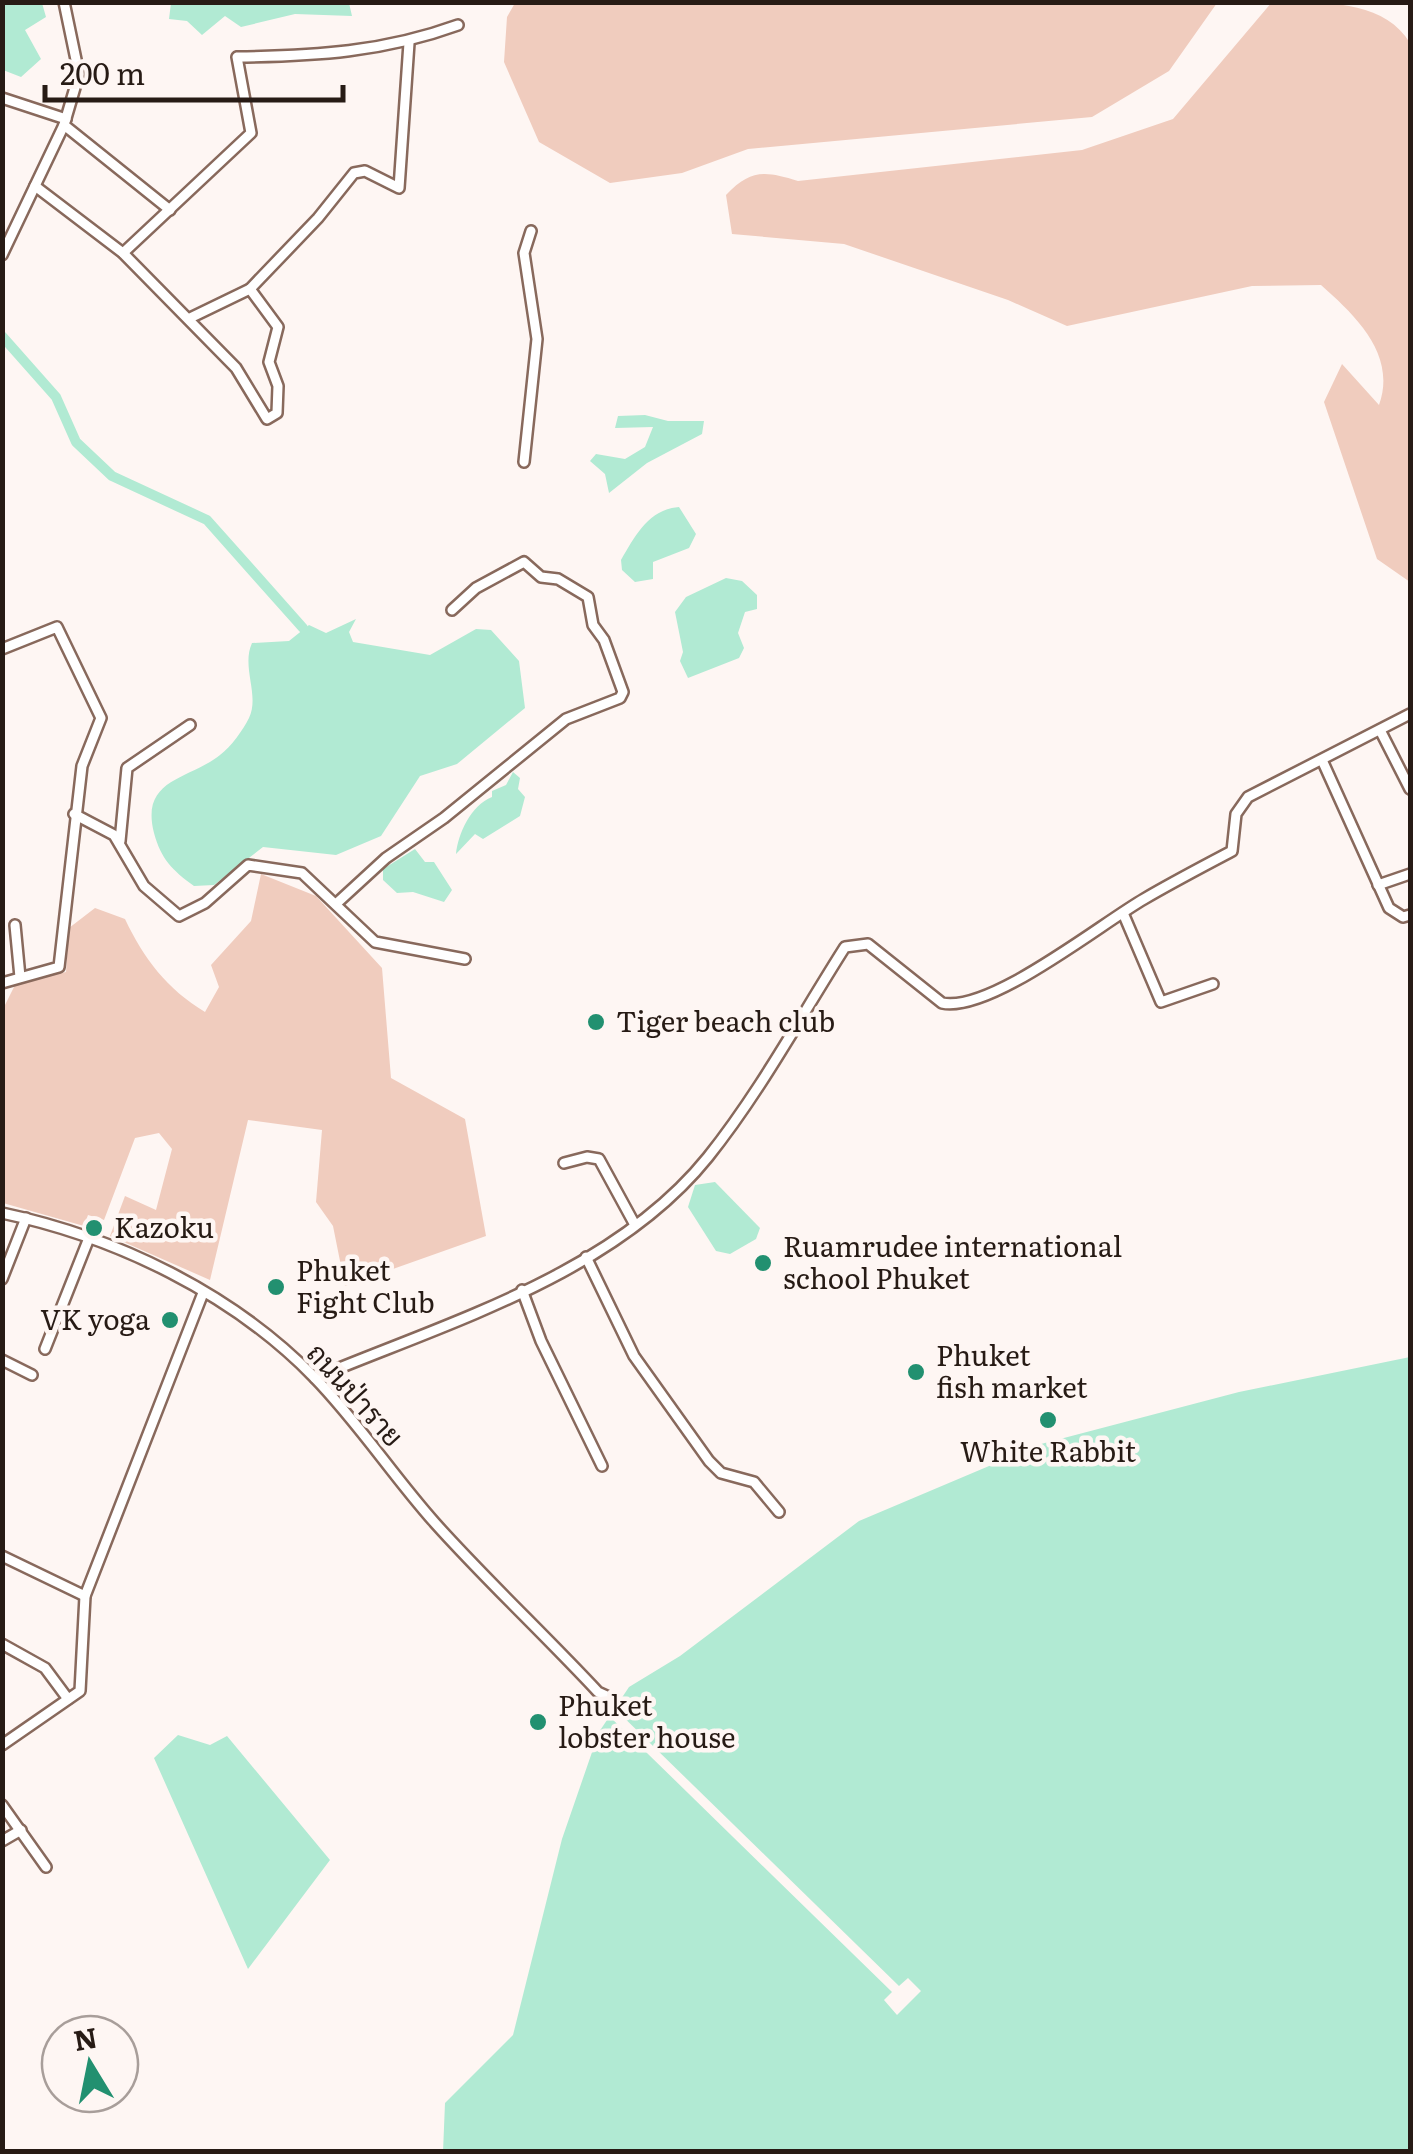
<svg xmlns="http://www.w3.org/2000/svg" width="1413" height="2154" viewBox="0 0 1413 2154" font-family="Literata,Sarabun,serif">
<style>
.green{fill:#f0ccbe}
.water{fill:#b1ead3}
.pier{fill:#fef6f3}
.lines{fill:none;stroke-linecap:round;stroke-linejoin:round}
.canal{stroke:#b1ead3;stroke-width:10}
.street-casing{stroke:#88695c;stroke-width:14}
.street{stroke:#fff;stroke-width:9}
.poi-dot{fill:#229070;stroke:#fef6f3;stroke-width:4}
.labels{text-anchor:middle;stroke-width:9;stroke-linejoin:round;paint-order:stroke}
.poi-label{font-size:28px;fill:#271b15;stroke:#fef6f3;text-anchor:start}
.street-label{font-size:28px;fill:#271b15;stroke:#fef6f3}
</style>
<rect width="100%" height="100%" fill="#fef6f3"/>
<g class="green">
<path d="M1272,2c53,0 112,-2 138,41v539l-33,-23 -53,-157 18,-38 37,41c18,-50 -23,-89 -58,-120l-69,1 -185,40 -59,-26 -164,-56 -112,-10 -6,-39c25,-26 39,-24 72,-14l284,-31 91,-31z"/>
<path d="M515,3v-1l702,1 -48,68 -77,46 -344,32 -66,24 -72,10 -71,-41 -35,-80 3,-45z"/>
<path d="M261,874l55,22 66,72 9,110 74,41 21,117 -141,50 -12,-60 -17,-24 6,-72 -74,-10 -38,160 -100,-44 15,-40 31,14 16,-61 -13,-16 -24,5 -31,82 -16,-5 -4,11 -81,-23v-194l13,-26 50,-11 3,-44 26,-20 30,11c19,40 42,70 80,93l14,-25 -8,-22 40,-44z"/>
</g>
<g class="water">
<path d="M2,3h40l4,14 -21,13 16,29 -20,18 -18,-7z"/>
<path d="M171,3h178l3,13 -57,-2 -54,13 -16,-11 -23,19 -15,-14 -18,-2z"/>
<path d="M645,415l23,6h36l-2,13 -55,29 -38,30 -4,-19 -15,-13 6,-7 29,5 20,-12 8,-20 -38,1 3,-12z"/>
<path d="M679,507l17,27 -7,14 -36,14v17l-18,3 -13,-12 -1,-10c14,-24 28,-51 58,-53z"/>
<path d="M726,578l16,3 15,14v14l-12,3 -7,21 6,15 -5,10 -51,20 -8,-17 3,-9 -8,-40 11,-15z"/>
<path d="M356,619l-7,13 4,10 77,13 46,-26 15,1 28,31 6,47 -68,56 -37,12 -39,60 -45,19 -73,-8 -49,38 -20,1c-22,-16 -33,-27 -40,-53 -14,-55 35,-53 66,-78 11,-8 23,-25 29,-37 11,-23 -8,-51 3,-75l37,-2 20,-16 17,8z"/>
<path d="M513,772l7,6 -2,11 7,8 -5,19 -37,23 -8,-5 -19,20c2,-20 15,-49 36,-57v-6l14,-6z"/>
<path d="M415,849l10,13h9l18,28 -8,12 -31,-10 -16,1 -14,-13v-11z"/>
<path d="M715,1182l45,46 -4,11 -26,15 -14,-3 -28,-44 7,-22z"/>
<path d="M1410,1357v794l-967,1 2,-49 68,-68 49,-196 37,-107 30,-45 51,-31 179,-135 182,-77 198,-52z"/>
<path d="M178,1735l32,10 17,-9 103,124 -82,109 -94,-211z"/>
</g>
<path class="pier" d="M611,1705l288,281 9,-8 13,13 -24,24 -13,-15 8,-8 -286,-279z"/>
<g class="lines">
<path class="canal" d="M2,336l54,61 20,45 36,34 95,44 96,108"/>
<g class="street-casing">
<g id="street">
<path d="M2,98l64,21"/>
<path d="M64,125l106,85"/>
<path d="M35,186l88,67 113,115 31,51 10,-6 1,-27 -9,-24 9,-35 -28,-38 -62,30"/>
<path d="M123,253l128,-120 -14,-76c78,-1 147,-5 221,-32"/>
<path d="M2,255l62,-130 15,-51 -15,-72"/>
<path d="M250,289l68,-71 36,-45 11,-2 34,17 10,-145"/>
<path d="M524,462l13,-123 -13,-86 7,-22"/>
<path d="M2,649l55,-22 44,91 -19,48 -23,201 -57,16"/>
<path d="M1380,730l30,59"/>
<path d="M1322,760l67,148 14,9 7,-2"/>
<path d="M74,814l40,21 30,51 35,30 26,-13 43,-38 54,8 73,69 90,17"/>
<path d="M120,841l7,-73 63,-43"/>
<path d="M1378,885l32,-11"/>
<path d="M337,903l49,-45 58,-40 122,-99 54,-21 3,-6 -19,-52 -11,-15 -5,-28 -30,-18 -17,-2 -17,-15 -48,26 -24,22"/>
<path d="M1123,913l38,89 52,-18"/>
<path d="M15,925l5,52"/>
<path d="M564,1163l23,-6 12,2 36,66"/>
<path d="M2,1213c114,24 230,80 312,164 44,45 79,99 121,146 52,58 110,112 163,169l11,5"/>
<path d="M586,1257l48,99 75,105 12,12 33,9 25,30"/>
<path d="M2,1279l24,-61"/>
<path d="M522,1290l19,51 61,125"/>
<path d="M45,1349l44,-111"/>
<path d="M2,1360l30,15"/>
<path d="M315,1378c134,-56 299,-104 393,-221 52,-65 93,-141 137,-210l23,-3 74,59c48,10 157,-78 202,-104 29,-17 58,-32 88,-48l4,-37 12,-17 162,-83"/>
<path d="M2,1556l83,40"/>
<path d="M2,1644l43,24 23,31"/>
<path d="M2,1745l78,-54 5,-95 118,-303"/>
<path d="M2,1805l44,62"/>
<path d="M2,1841l19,-11"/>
</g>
</g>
<use href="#street" class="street"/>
</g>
<g class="poi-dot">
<circle cx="596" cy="1022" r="10"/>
<circle cx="94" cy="1228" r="10"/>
<circle cx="763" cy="1263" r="10"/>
<circle cx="276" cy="1287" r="10"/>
<circle cx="170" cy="1320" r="10"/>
<circle cx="916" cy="1372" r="10"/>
<circle cx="1048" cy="1420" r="10"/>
<circle cx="538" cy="1722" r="10"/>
</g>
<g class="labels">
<g class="poi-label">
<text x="616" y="1032">Tiger beach club</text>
<text x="114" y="1238">Kazoku</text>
<text x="783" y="1257">Ruamrudee international<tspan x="783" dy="32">school Phuket</tspan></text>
<text x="296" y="1281">Phuket<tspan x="296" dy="32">Fight Club</tspan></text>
<text x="150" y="1330" text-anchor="end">VK yoga</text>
<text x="936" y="1366">Phuket<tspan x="936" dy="32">fish market</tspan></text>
<text x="1048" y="1462" text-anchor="middle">White Rabbit</text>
<text x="558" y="1716">Phuket<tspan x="558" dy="32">lobster house</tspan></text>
</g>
<g class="street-label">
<text transform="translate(355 1395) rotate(48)" y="10">ถนนป่าราย</text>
</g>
</g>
<rect width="1413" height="2154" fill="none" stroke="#271b15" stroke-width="10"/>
<g transform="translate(90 2064) rotate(350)"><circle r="48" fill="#fef6f3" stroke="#a89e9a" stroke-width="2.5"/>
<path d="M0-8L18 38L0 25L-18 38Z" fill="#229070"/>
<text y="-15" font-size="28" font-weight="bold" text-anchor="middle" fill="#271b15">N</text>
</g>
<path d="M45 85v15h298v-15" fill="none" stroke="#271b15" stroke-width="5"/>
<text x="60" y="85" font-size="30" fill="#271b15" stroke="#fef6f3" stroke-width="8" paint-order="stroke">200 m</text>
</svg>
